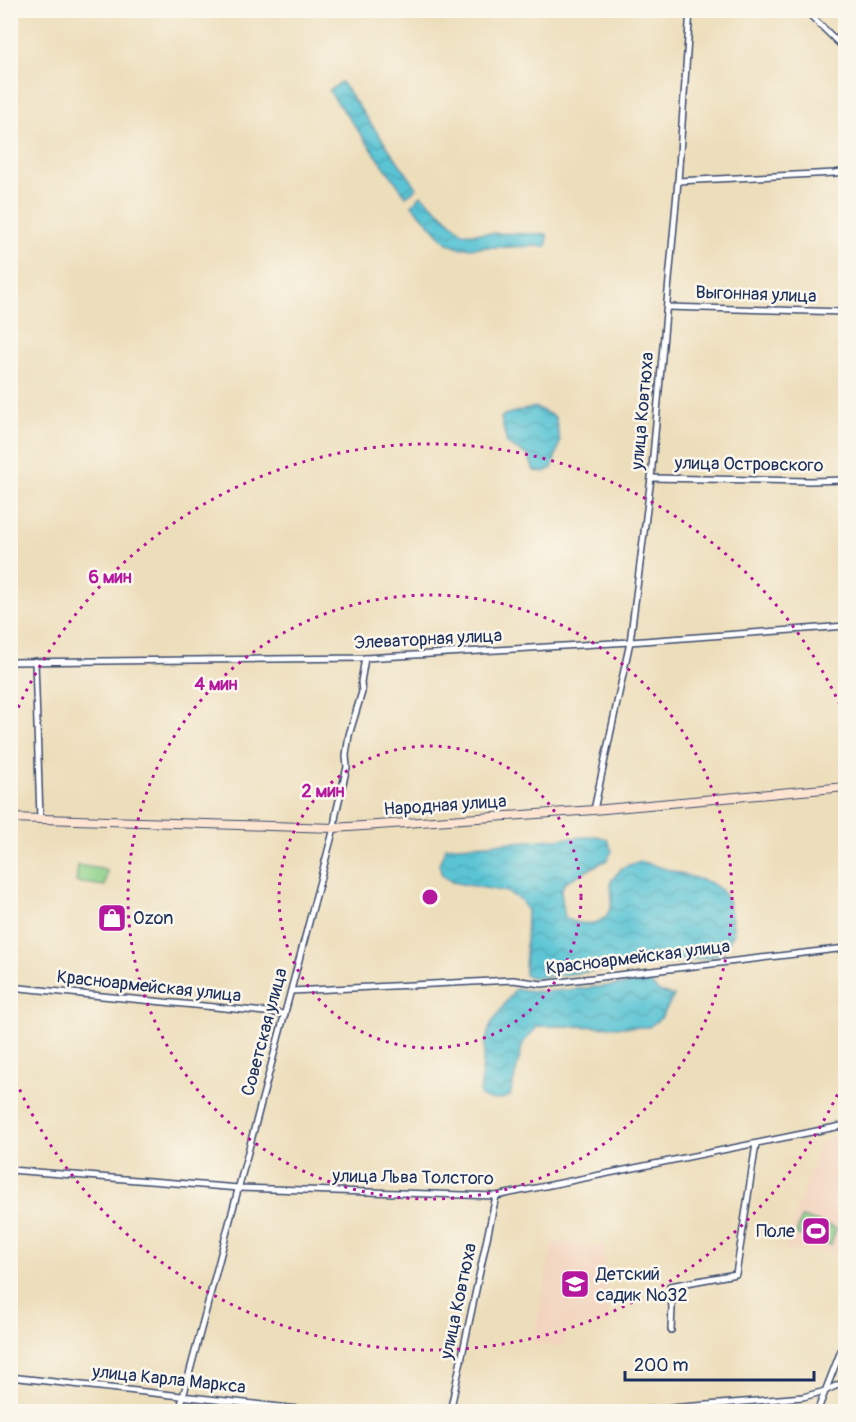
<svg xmlns="http://www.w3.org/2000/svg" width="856" height="1422" viewBox="0 0 856 1422" font-family="Pangolin,sans-serif">
<style>
.built{fill:#f2d4be}
.green{fill:#8ed089;stroke:#548074;stroke-width:1.5}
.water{fill:url(#water-waves);stroke:#3a7a99;stroke-width:1.5}
.lines{fill:none;stroke-linecap:round;stroke-linejoin:round}
.street-casing{stroke:#3a496c;stroke-width:8}
.secondary-casing{stroke:#3a496c;stroke-width:10}
.street{stroke:#fff;stroke-width:5}
.secondary{stroke:#fde4d1;stroke-width:8}
.ring{fill:none;stroke:#b5179e;stroke-width:3;stroke-dasharray:3 6}
.labels{text-anchor:middle;stroke-width:5;stroke-linejoin:round;paint-order:stroke}
.street-label{font-size:18px;fill:#1b2f5e;stroke:#fbf7ec}
.poi-label{font-size:18px;fill:#1b2f5e;stroke:#fbf7ec;text-anchor:start}
.centre{fill:#b5179e;stroke:#fbf7ec;stroke-width:3}
.ring-label{font-size:18px;text-anchor:middle;font-weight:bold;fill:#b5179e;stroke:#fbf7ec;stroke-width:5;stroke-linejoin:round;paint-order:stroke}
</style>
<defs>
<pattern id="water-waves" width="16" height="10" patternUnits="userSpaceOnUse" patternTransform="scale(1.5)"><rect width="16" height="10" fill="#5ac4d4"/><path d="M0 5q4-4 8 0t8 0" fill="none" stroke="#4aa0af"/></pattern>
</defs>
<rect width="100%" height="100%" fill="#fbf7ec"/>
<filter id="ink" filterUnits="userSpaceOnUse"><feTurbulence type="fractalNoise" baseFrequency=".0167" numOctaves="2"/><feDisplacementMap in="SourceGraphic" scale="12" xChannelSelector="R" yChannelSelector="G"/><feConvolveMatrix kernelMatrix="1 2 1 2 8 2 1 2 1" color-interpolation-filters="sRGB"/></filter>
<filter id="wash" filterUnits="userSpaceOnUse"><feTurbulence type="fractalNoise" baseFrequency=".008" numOctaves="4" result="noise"/><feDisplacementMap in="SourceGraphic" scale="24" xChannelSelector="R" yChannelSelector="G"/><feGaussianBlur stdDeviation="1.35" result="paint"/><feColorMatrix in="noise" values="0 0 0 0 0 0 0 0 0 0 0 0 0 0 0 0 0 1.4 0 .05"/><feComposite in="paint" operator="in"/></filter>
<g filter="url(#wash)">
<rect width="100%" height="100%" fill="#eddebb"/>
<g class="built">
<path d="M845,1129v130l-18,-7 -43,-3 35,-105z"/>
<path d="M552,1243l52,2 5,78 -42,4 -5,19 -29,-1z"/>
</g>
<g class="green">
<path d="M78,865l29,5 -2,16 -29,-4z"/>
<path d="M802,1217l34,11 -5,17 -35,-11z"/>
</g>
<g class="water">
<path d="M341,82l76,106 -11,8 -77,-105z"/>
<path d="M421,195l42,38 84,1v12l-88,2 -12,-5 -35,-38z"/>
<path d="M535,407l20,10 5,24 -8,27 -8,4 -10,-1 -5,-15 -22,-12 -6,-26 3,-3z"/>
<path d="M597,836l10,3 5,12 -5,9 -42,22 -4,9 4,27c16,8 40,10 46,-12 2,-7 0,-18 0,-25l11,-13 18,-7 71,22 10,7 8,12 5,31 -12,20 -15,5 -173,20 -9,-3 2,-64 -6,-11 -14,-8 -55,-10 -10,-7 -3,-11 7,-17z"/>
<path d="M649,982l10,10 15,4 -13,22 -12,9 -111,-1 -15,17 -13,53c-9,4 -22,6 -30,-1l5,-52 6,-19 24,-35 30,3z"/>
</g>
</g>
<g filter="url(#ink)">
<g class="lines">
<g class="street-casing">
<g id="street">
<path d="M805,10l41,40"/>
<path d="M678,181l157,-8 11,-2"/>
<path d="M667,307l179,5"/>
<path d="M651,478l159,3 36,-1"/>
<path d="M35,661l5,158"/>
<path d="M10,662l355,-4 265,-16 216,-16"/>
<path d="M594,810l36,-168 21,-164 27,-297 12,-171"/>
<path d="M10,987l275,27"/>
<path d="M291,991l222,-11 29,4 304,-36"/>
<path d="M10,1170l229,18 257,8 350,-71"/>
<path d="M671,1330l1,-22 -2,-22 66,-12 20,-130"/>
<path d="M10,1377l315,35"/>
<path d="M179,1412l155,-584 2,-15 11,-46 -1,-12 3,-20 13,-43 -1,-10 4,-24"/>
<path d="M450,1412l46,-216"/>
<path d="M622,1412l181,-15 22,-6 21,-10"/>
<path d="M817,1412l29,-74"/>
</g>
</g>
<g class="secondary-casing">
<path id="secondary" d="M10,818l324,10 260,-18 252,-23"/>
</g>
<use href="#street" class="street"/>
<use href="#secondary" class="secondary"/>
</g>
</g>
<g class="ring">
<circle cx="430" cy="897" r="151"/>
<circle cx="430" cy="897" r="302"/>
<path d="M845 1078A453 453 0 0 1 11 1070M11 724A453 453 0 0 1 845 716"/>
</g>
<defs>
<g id="shop-square" transform="scale(1.5)"><rect x="-9" y="-9" width="18" height="18" rx="4" fill="#b5179e" stroke="#fbf7ec"/><path d="M-5-2.5h2.3a2.7 3.5 0 0 1 5.4 0H5L5.5 6h-11ZM-1.5-2.5h3a1.5 2.3 0 0 0-3 0Z" fill="#fff"/></g>
<g id="stadium-square" transform="scale(1.5)"><rect x="-9" y="-9" width="18" height="18" rx="4" fill="#b5179e" stroke="#fbf7ec"/><path d="M0-5a6.5 5 0 1 0 0 10a6.5 5 0 1 0 0-10ZM-3.5-1.8h7v3.6h-7Z" fill="#fff"/></g>
<g id="school-square" transform="scale(1.5)"><rect x="-9" y="-9" width="18" height="18" rx="4" fill="#b5179e" stroke="#fbf7ec"/><path d="M0-5L7-2L0 1L-7-2ZM-4 1L0 2.5L4 1V4Q0 6-4 4Z" fill="#fff"/></g>
</defs>
<g fill-rule="evenodd">
<use href="#shop-square" x="112" y="918"/>
<use href="#stadium-square" x="816" y="1231"/>
<use href="#school-square" x="575" y="1284"/>
</g>
<g class="labels">
<g class="street-label">
<text transform="translate(756 294) rotate(2)" y="6">Выгонная улица</text>
<text transform="translate(642 411) rotate(-85)" y="6">улица Ковтюха</text>
<text transform="translate(749 464) rotate(1)" y="6">улица Островского</text>
<text transform="translate(428 639) rotate(-3)" y="6">Элеваторная улица</text>
<text transform="translate(445 805) rotate(-4)" y="6">Народная улица</text>
<text transform="translate(638 957) rotate(-7)" y="6">Красноармейская улица</text>
<text transform="translate(149 986) rotate(6)" y="6">Красноармейская улица</text>
<text transform="translate(264 1032) rotate(-75)" y="6">Советская улица</text>
<text transform="translate(413 1177) rotate(1)" y="6">улица Льва Толстого</text>
<text transform="translate(458 1301) rotate(-78)" y="6">улица Ковтюха</text>
<text transform="translate(169 1379) rotate(6)" y="6">улица Карла Маркса</text>
</g>
<g class="poi-label">
<text x="133" y="924">Ozon</text>
<text x="795" y="1237" text-anchor="end">Поле</text>
<text x="596" y="1280">Детский<tspan x="596" dy="21">садик №32</tspan></text>
</g>
</g>
<circle cx="430" cy="897" r="9" class="centre"/>
<g class="ring-label">
<text x="110" y="583">6 мин</text>
<text x="216" y="690">4 мин</text>
<text x="323" y="797">2 мин</text>
</g>
<rect width="856" height="1422" fill="none" stroke="#fbf7ec" stroke-width="36"/>
<path d="M625 1371v9h189v-9" fill="none" stroke="#1b2f5e" stroke-width="3"/>
<text x="634" y="1371" font-size="18" fill="#1b2f5e" stroke="#fbf7ec" stroke-width="4.5" paint-order="stroke">200 m</text>
</svg>
